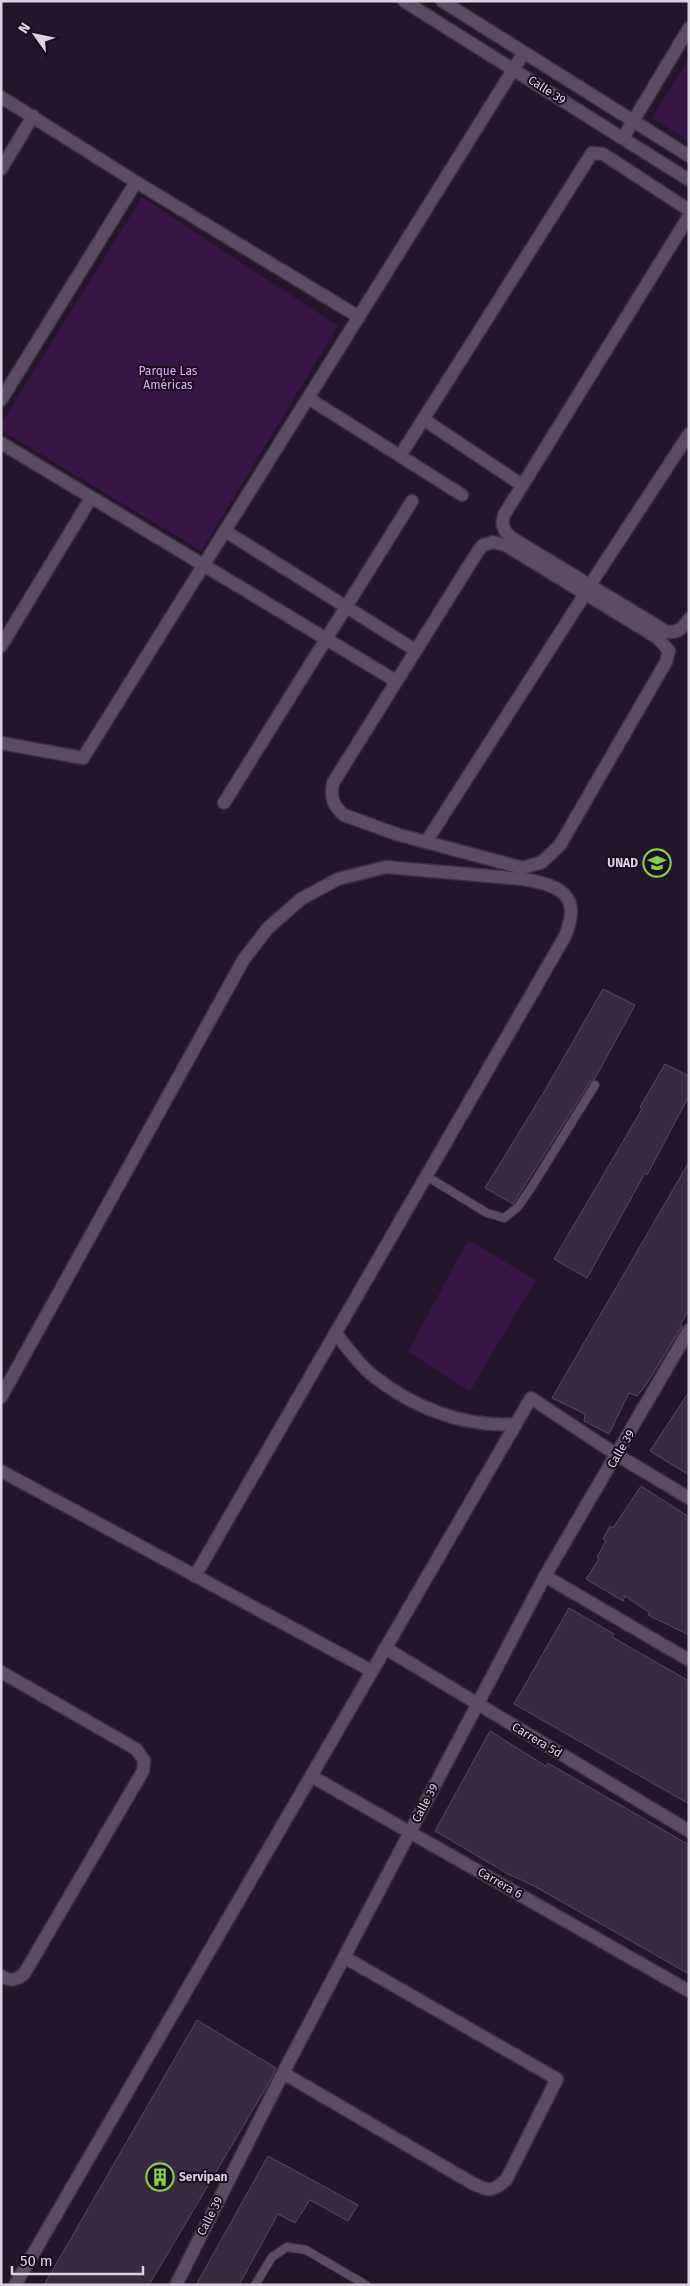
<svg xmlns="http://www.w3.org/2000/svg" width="690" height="2286" viewBox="0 0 690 2286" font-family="'Fira Sans',sans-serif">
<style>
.green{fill:#371646}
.building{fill:#382a3f;stroke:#58495f}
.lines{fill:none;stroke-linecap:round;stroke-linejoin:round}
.lane-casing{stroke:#3a313f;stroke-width:10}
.street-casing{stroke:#3a313f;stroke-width:15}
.lane{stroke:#5c4c63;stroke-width:8}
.street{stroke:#5c4c63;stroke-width:12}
.labels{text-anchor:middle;stroke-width:4;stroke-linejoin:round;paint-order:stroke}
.street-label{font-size:12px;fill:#dbd3e0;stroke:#1a0d20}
.park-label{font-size:12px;fill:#e1adfa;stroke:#1a0d20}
.poi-label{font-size:12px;font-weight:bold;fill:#dbd3e0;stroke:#1a0d20;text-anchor:end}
</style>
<rect width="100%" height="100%" fill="#23162a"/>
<g class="green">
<path d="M689,59v82l-37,-23z"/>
<path d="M142,197l196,129 -137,225 -200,-121v-6z"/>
<path d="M468,1240l68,40 -66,111 -62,-39z"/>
</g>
<g class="building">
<path d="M603,989l32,16 -41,75 -4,2 -77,122 -28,-16 59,-96z"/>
<path d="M665,1064l24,12v20l-42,79 -2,-2 -58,105 -33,-19 88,-150 -2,-2z"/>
<path d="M689,1162v148l-9,15 2,1 -36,59 -9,11 -8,-3 -20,41 -25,-13 1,-7 -33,-16z"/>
<path d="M689,1392v83l-39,-24z"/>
<path d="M641,1486l48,31v118l-41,-20 2,-2 -25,-17 -2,5 -37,-22 13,-20 -2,-2 9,-16 -3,-2 7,-13 3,2z"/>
<path d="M569,1608l45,26 -2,3 77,44v123l-175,-100z"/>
<path d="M490,1731l56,35 2,-3 141,82v129l-155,-88 -26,-12 -73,-43z"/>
<path d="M197,2020l79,48 -6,13 -121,204h-105z"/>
<path d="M268,2156l90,49 -10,16 -38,-21 -15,23 -17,-9 -39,71h-43z"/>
</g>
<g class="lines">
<g class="lane-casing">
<g id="lane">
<path d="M426,1176l61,37 17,5 14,-11 13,-19 64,-103"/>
<path d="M255,2285l17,-28 15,-10 19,3 60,35"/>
</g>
</g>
<g class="street-casing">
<g id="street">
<path d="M404,1l285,179"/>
<path d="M442,1l247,155"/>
<path d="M1,97l135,85 223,135"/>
<path d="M623,138l66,-110"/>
<path d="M1,169l32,-53"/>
<path d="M689,216l-185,299c-4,12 1,18 11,25l152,92c11,1 16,-4 22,-13"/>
<path d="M308,398l154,97"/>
<path d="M1,400l135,-218"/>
<path d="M423,419l99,66"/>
<path d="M1,443l395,238"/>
<path d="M400,456l192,-303 11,1 86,56"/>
<path d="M225,531l190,119"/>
<path d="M493,542l12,3 153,93 11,13 -3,11 -106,183 -18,17 -19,6 -127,-34 -52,-19c-11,-9 -14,-18 -11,-32l145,-232 5,-6z"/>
<path d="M590,585l99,-151"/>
<path d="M1,646l90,-148"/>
<path d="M1,743l82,15 440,-704"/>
<path d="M224,803l188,-302"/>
<path d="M426,842l159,-248"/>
<path d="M336,1334c11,13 22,29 35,40 40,33 94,54 145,50"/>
<path d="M1,1397l243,-438 24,-31 33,-29 37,-20 48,-12 137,12c39,6 60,18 41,59l-369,638"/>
<path d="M1,1471l371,200"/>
<path d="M545,1576l144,84"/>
<path d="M385,1648l304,183"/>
<path d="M1,1672l135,77 8,11 -1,11 -119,203c-8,6 -13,8 -23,2"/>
<path d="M311,1776l378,215"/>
<path d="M283,2073l189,110c17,8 19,10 34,-3l51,-101 -213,-122"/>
<path d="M15,2285l516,-887 86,57 72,43"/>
<path d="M176,2285l107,-212 262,-497 144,-246"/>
</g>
</g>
<use href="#lane" class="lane"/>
<use href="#street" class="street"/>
</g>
<defs>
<g id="university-ring" transform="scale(1.4375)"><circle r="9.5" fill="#1a0d20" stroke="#84cf4d" stroke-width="1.5"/><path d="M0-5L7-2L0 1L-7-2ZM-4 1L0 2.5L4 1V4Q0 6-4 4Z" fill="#84cf4d"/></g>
<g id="building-ring" transform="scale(1.4375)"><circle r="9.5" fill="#1a0d20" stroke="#84cf4d" stroke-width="1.5"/><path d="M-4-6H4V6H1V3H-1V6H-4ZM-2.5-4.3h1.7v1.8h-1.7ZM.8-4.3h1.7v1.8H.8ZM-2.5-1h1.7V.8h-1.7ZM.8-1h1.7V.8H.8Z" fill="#84cf4d"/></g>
</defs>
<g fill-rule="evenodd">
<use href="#university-ring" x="657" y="863"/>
<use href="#building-ring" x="160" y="2177"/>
</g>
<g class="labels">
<g class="street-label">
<text transform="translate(547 90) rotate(33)" y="4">Calle 39</text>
<text transform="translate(621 1449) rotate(-60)" y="4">Calle 39</text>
<text transform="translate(537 1740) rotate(31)" y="4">Carrera 5d</text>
<text transform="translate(425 1803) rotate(-62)" y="4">Calle 39</text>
<text transform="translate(500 1883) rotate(30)" y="4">Carrera 6</text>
<text transform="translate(210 2216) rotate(-63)" y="4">Calle 39</text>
</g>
<g class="park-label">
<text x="168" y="375">Parque Las<tspan x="168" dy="14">Américas</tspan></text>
</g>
<g class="poi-label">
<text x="638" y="867">UNAD</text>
<text x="179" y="2181" text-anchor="start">Servipan</text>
</g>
</g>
<rect width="690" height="2286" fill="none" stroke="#dbd3e0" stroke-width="5"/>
<g transform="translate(35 35) rotate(303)" stroke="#1a0d20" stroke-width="4" paint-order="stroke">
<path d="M0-4L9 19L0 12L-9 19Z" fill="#dbd3e0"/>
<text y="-8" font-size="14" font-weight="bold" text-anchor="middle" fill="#dbd3e0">N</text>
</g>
<path d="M12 2266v8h131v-8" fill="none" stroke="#dbd3e0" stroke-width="2.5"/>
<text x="20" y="2266" font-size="15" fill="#dbd3e0" stroke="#1a0d20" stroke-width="4" paint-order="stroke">50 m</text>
</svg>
